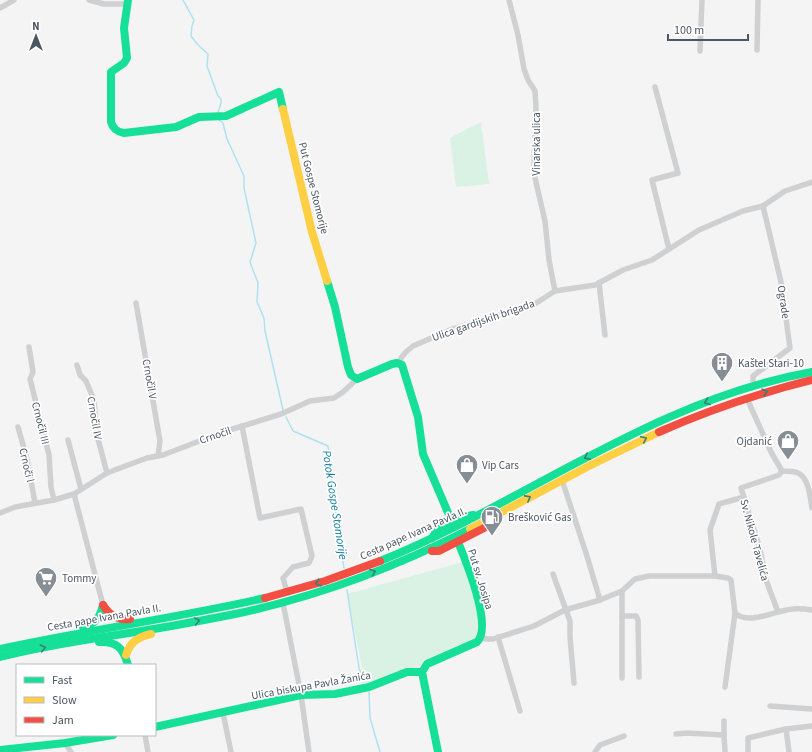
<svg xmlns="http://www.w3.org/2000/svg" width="812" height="752" viewBox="0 0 812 752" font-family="'Source Sans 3',sans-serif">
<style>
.green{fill:#d9f2e3}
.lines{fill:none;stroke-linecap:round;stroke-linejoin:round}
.stream{stroke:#aee2f0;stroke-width:1.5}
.street{stroke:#ced0d2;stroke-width:5.5}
.fast{stroke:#16e098;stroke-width:8}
.slow{stroke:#ffcf43;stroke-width:8}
.jam{stroke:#f24e42;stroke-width:8}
.oneway{stroke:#3a7f72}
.labels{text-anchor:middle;stroke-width:3.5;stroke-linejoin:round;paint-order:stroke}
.street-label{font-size:11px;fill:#4a5661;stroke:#fff}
.poi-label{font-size:11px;fill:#4a5661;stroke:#fff;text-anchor:start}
.water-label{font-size:12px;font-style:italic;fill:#0c7c9b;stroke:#fff}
</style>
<rect width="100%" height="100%" fill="#f4f4f4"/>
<g class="green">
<path d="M481,122l8,62 -33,3 -6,-49z"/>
<path d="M463,562l17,57 1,16 -8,7 -57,25 -50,18 -19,-91z"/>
</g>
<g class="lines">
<g class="stream">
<path d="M183,0l11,20 -2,6 -1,10 7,9 10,9 -1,12 11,30c6,4 2,10 0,16"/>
<path d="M219,120l4,3 4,16 17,37v12l12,55 -6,19 8,21 -1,19 7,16 1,13 18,79"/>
<path d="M286,417l7,14 35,15 7,64 9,58"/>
<path d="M347,590l12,78 5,14"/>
<path d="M369,692l1,26 10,34"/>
</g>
<g class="street">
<path d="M89,0l15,4h23"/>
<path d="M509,0l9,35 6,34 4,11 7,11 1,15 -2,58 1,14 10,43 4,39 6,31"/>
<path d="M0,8l14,-8"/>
<path d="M757,50l1,-50"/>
<path d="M700,51l2,-51"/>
<path d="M655,87l23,86 -26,7 17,69"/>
<path d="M599,283l6,52"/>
<path d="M136,303l24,138 -2,15"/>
<path d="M29,347l4,25 -3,7 19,76 2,32 3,13"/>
<path d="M400,363l1,-5 5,-6 7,-6 37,-16 83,-25 22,-14 40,-6 28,-15 29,-10 47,-30 44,-19 20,-5 22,-15 27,-9"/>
<path d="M77,365l3,10 6,6 8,19 3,35 10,38"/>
<path d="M753,380v-4l37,-28 -9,-66 -18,-76"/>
<path d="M749,403l22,49 11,19c5,0 12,0 16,2 11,5 12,24 14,35"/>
<path d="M242,426l18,92 41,-9 11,47 -3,7 -16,4 -10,11 4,14"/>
<path d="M18,427l9,32 8,44"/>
<path d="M68,440l13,49"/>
<path d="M562,480l24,73 14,47"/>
<path d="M74,494l29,111"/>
<path d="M0,513l15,-6 39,-7 20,-6 33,-21 21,-8 19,-7 16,-3 60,-23 58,-18 29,-13 24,-3 9,-6 14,-13"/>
<path d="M553,574l17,47v16l4,46"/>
<path d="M715,576l-5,-46 9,-26 25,-7"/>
<path d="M622,591v87"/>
<path d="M283,603l18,92 8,57"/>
<path d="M778,612l-12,-32 -6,-31 -19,-61 38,-13 3,-4"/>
<path d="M622,616h14l2,4 1,57"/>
<path d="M482,637l4,2h7l41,-13 31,-16 35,-10 22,-9 13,-12 14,-3h66l13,2 3,2 4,33c14,13 41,-3 58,-4 6,-1 13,0 19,1"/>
<path d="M498,637l22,74"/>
<path d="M725,687l10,-74"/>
<path d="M770,706l42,3"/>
<path d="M223,713l8,39"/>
<path d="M786,729l3,23"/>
<path d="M676,734l11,-1 37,2 1,17"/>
<path d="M145,735l3,17"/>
<path d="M724,735v-14"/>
<path d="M65,743l6,9"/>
<path d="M595,752l5,-7 24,-9"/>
<path d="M748,752v-14l38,-9 26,-3"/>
</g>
<g class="fast">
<path d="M128,0l-4,28 3,30 -3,5 -13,9v50c2,7 6,10 13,11l52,-6 23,-10 27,-1 53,-24 4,17"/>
<path d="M327,281l8,26 13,60 3,8 6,4 35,-15 5,-1 5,2 16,52 5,37 29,68"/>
<path d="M432,538c8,-15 25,-20 41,-23"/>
<path d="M380,561c146,-59 274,-161 432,-189"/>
<path d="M83,627c13,-3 17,-10 20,-22"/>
<path d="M99,642c18,-1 24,6 29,23"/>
<path d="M0,649c88,-19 177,-31 265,-51"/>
<path d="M0,657c38,-10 77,-16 116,-22 40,-6 79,-13 119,-21 81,-17 161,-47 235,-85"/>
<path d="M155,727l146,-32 34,-1 34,-7 38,-15h15"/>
<path d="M0,750l65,-7 48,-8"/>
<path d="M438,752l-16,-80 5,-8 50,-22c16,-15 -11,-81 -19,-100"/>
</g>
<g class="slow">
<path d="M283,109l29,123 15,49"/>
<path d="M470,529l119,-63 70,-34"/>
<path d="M126,655c4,-13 12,-18 25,-21"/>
</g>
<g class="jam">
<path d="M659,432c50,-22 100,-39 153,-52"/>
<path d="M432,551h7l47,-24"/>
<path d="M265,598l60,-17 55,-20"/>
<path d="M103,605c7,11 14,15 27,14"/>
</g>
</g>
<defs><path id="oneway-chevron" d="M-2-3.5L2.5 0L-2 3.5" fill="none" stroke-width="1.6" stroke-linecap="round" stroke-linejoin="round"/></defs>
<g class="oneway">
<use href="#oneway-chevron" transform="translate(765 392) rotate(-16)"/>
<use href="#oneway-chevron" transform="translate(707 402) rotate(159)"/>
<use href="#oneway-chevron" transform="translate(644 439) rotate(-25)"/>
<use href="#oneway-chevron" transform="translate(587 457) rotate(153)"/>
<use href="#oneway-chevron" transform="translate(528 498) rotate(-28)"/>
<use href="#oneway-chevron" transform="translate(373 572) rotate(-20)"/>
<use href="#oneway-chevron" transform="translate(318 583) rotate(163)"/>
<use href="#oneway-chevron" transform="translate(197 621) rotate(-10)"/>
<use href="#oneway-chevron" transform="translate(43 648) rotate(-11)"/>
</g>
<defs>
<g id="building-pin" transform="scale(1.15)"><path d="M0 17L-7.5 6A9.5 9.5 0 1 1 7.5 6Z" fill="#868d94" stroke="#fff"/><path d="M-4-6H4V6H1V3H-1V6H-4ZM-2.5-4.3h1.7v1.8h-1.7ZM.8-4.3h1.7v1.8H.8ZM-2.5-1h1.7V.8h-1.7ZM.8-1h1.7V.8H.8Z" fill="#fff"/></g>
<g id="shop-pin" transform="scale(1.15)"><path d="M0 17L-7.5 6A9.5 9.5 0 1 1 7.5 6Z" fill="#868d94" stroke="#fff"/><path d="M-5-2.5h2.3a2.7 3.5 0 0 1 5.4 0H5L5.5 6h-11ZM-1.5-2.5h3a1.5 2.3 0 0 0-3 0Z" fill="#fff"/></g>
<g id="fuel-pin" transform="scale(1.15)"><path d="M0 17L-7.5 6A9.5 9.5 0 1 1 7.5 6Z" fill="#868d94" stroke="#fff"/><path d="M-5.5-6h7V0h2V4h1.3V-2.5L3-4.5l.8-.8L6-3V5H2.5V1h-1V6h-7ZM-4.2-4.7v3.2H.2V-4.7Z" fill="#fff"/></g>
<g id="supermarket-pin" transform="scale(1.15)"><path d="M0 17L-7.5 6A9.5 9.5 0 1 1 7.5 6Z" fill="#868d94" stroke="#fff"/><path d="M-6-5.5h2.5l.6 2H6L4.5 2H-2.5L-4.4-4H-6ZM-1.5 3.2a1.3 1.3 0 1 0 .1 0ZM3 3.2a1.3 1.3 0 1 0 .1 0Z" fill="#fff"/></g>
</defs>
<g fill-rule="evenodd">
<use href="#building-pin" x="722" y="363"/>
<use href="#shop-pin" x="788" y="441"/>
<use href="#shop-pin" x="467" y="465"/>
<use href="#fuel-pin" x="492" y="517"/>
<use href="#supermarket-pin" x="46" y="578"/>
</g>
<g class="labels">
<g class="street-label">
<text transform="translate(536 144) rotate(-90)" y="4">Vinarska ulica</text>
<text transform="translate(314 188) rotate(76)" y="4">Put Gospe Stomorije</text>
<text transform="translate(784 302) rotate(81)" y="4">Ograde</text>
<text transform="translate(483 320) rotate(-19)" y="4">Ulica gardijskih brigada</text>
<text transform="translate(150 379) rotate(80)" y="4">Crnočil V</text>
<text transform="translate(95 418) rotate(80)" y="4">Crnočil IV</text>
<text transform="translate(41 423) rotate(76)" y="4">Crnočil III</text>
<text transform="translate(215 435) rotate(-19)" y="4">Crnočil</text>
<text transform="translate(27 465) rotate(77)" y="4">Crnoči l</text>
<text transform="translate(413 533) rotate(-24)" y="4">Cesta pape Ivana Pavla II.</text>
<text transform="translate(755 540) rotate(75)" y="4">Sv. Nikole Tavelića</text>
<text transform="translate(481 579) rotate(73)" y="4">Put sv. Josipa</text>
<text transform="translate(104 617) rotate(-10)" y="4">Cesta pape Ivana Pavla II.</text>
<text transform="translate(311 685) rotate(-10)" y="4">Ulica biskupa Pavla Žanića</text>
</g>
<g class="poi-label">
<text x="738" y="367">Kaštel Stari-10</text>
<text x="772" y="445" text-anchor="end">Ojdanić</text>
<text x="482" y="469">Vip Cars</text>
<text x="508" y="521">Brešković Gas</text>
<text x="62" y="582">Tommy</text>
</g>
<g class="water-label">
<text transform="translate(335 505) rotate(81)" y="4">Potok Gospe Stomorije</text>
</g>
</g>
<rect x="16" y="664" width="140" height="72" fill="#ffffff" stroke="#b7bbc0"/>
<rect x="24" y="677" width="20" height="6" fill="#16e098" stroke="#b7bbc0"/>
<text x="52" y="684" font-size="12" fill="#4a5661">Fast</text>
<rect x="24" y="697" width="20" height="6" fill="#ffcf43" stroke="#b7bbc0"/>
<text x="52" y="704" font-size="12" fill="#4a5661">Slow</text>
<rect x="24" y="717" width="20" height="6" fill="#f24e42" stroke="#b7bbc0"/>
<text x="52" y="724" font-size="12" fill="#4a5661">Jam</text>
<g transform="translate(36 36)" stroke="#ffffff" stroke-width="3" paint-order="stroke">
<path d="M0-3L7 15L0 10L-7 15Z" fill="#4a5661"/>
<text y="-6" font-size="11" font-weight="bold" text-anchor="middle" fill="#4a5661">N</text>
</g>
<path d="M668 34v6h80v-6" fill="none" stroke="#4a5661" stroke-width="2"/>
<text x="674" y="34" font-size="12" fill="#4a5661" stroke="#ffffff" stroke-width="3" paint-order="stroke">100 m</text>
</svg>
